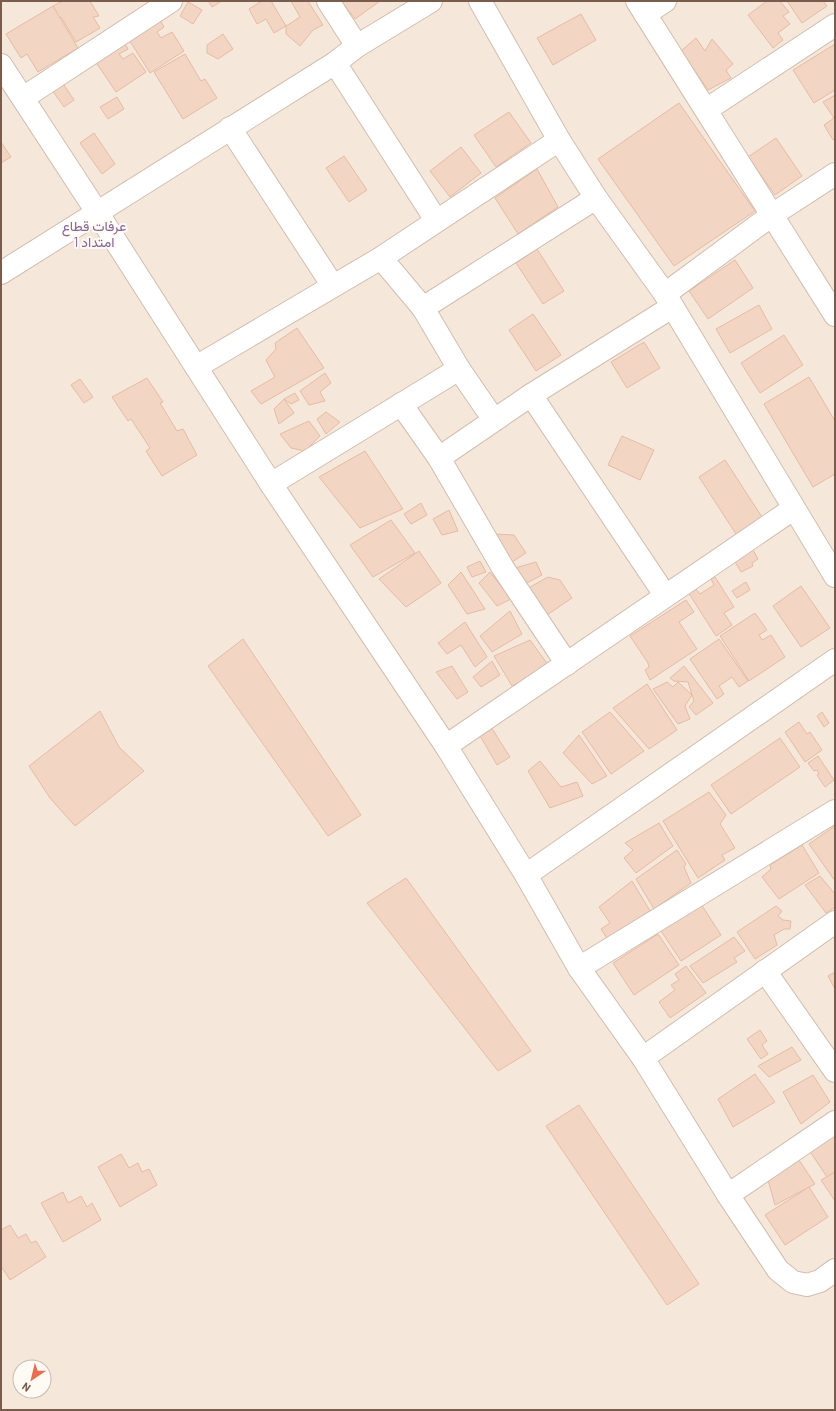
<svg xmlns="http://www.w3.org/2000/svg" width="836" height="1411" viewBox="0 0 836 1411" font-family="Barlow,Vazirmatn,sans-serif">
<style>
.residential{fill:#f5e8da;fill-rule:evenodd}
.building{fill:#f3d5c3;stroke:#e6bba3}
.lines{fill:none;stroke-linecap:round;stroke-linejoin:round}
.minor-casing{stroke:#d1beb0;stroke-width:24}
.minor{stroke:#fff;stroke-width:22}
.labels{text-anchor:middle;stroke-width:4;stroke-linejoin:round;paint-order:stroke}
.quarter-label{font-size:14px;fill:#846695;stroke:#fffaf3}
</style>
<rect width="100%" height="100%" fill="#fdf6ec"/>
<path class="residential" d="M1,1h834v1409h-834zM20,1367h24v24h-24z"/>
<g class="building">
<path d="M63,1h27l9,15 -6,1 7,11 -24,14 -15,-25 -3,2 -5,-13z"/>
<path d="M208,1h14l-10,6z"/>
<path d="M262,1h9l15,25 -12,7 -8,-14 -9,5 -8,-15z"/>
<path d="M291,1h17l15,24 -10,5 -13,16 -14,-12v-8l14,-9z"/>
<path d="M341,1h39l-25,18z"/>
<path d="M767,1h13l9,11 -6,4 7,8 -12,9 5,7 -10,8 -25,-33z"/>
<path d="M787,1h36l4,5 -25,17z"/>
<path d="M188,2l14,8 -9,14 -13,-8z"/>
<path d="M53,6l25,42 -40,24 -11,-18 -6,4 -15,-24z"/>
<path d="M581,14l15,26 -43,25 -16,-27z"/>
<path d="M159,18l5,9 -7,5 4,6 11,-6 12,19 -34,22 -22,-35z"/>
<path d="M223,34l10,15 -15,10 -11,-6v-8z"/>
<path d="M696,38l9,13 7,-12 21,25 -7,6 5,8 -23,12 -27,-39z"/>
<path d="M122,39l6,10 -9,5 4,5 10,-6 13,19 -30,20 -23,-34z"/>
<path d="M835,44v46l-21,13 -21,-33z"/>
<path d="M185,54l16,27 4,-2 12,19 -34,21 -29,-47z"/>
<path d="M62,82l12,18 -10,7 -12,-17z"/>
<path d="M835,95v43l-2,2 -9,-15 10,-7 -11,-16z"/>
<path d="M117,97l7,12 -16,10 -8,-12z"/>
<path d="M679,103l76,108 -81,55 -76,-107z"/>
<path d="M509,112l22,31 -35,24 -22,-32z"/>
<path d="M94,133l21,31 -13,10 -22,-31z"/>
<path d="M776,138l26,38 -27,19 -27,-38z"/>
<path d="M1,142l10,15 -10,6z"/>
<path d="M461,147l20,26 -31,24 -20,-26z"/>
<path d="M344,156l23,34 -18,12 -23,-34z"/>
<path d="M537,169l21,38 -40,27 -23,-36z"/>
<path d="M537,249l27,42 -21,13 -27,-41z"/>
<path d="M735,260l18,28 -45,31 -19,-28z"/>
<path d="M759,305l13,24 -42,24 -14,-24z"/>
<path d="M533,314l28,41 -25,16 -27,-41z"/>
<path d="M297,328l27,40 -63,36 -10,-13 24,-14 -9,-17 10,-11 -1,-6z"/>
<path d="M784,335l19,30 -43,28 -19,-30z"/>
<path d="M644,342l16,26 -33,20 -16,-26z"/>
<path d="M325,373l6,10 -11,9 5,9 -16,4 -9,-14z"/>
<path d="M809,377l26,44v53l-22,13 -49,-83z"/>
<path d="M147,378l16,24 -3,1 17,28 6,-2 14,26 -35,21 -16,-25 4,-3 -19,-29 -3,2 -16,-24z"/>
<path d="M80,379l13,18 -9,6 -13,-18z"/>
<path d="M295,393l4,7 -8,4 -7,-5z"/>
<path d="M284,399l10,14 -15,11 -5,-15z"/>
<path d="M326,412l14,10 -14,12 -9,-15z"/>
<path d="M309,421l11,15 -15,15 -14,-3 -11,-14z"/>
<path d="M622,436l32,14 -14,30 -32,-15z"/>
<path d="M365,451l38,58 -43,19 -41,-51z"/>
<path d="M725,460l37,57 -26,17 -37,-57z"/>
<path d="M421,503l6,12 -16,9 -7,-10z"/>
<path d="M449,510l9,21 -16,4 -9,-16z"/>
<path d="M391,520l24,33 -42,24 -23,-32z"/>
<path d="M493,534l21,1 12,18 -14,9z"/>
<path d="M753,550l5,9 -6,4 1,3 -12,6 -7,-12z"/>
<path d="M419,551l22,32 -35,24 -27,-28z"/>
<path d="M480,561l6,11 -14,5 -5,-10z"/>
<path d="M536,562l6,13 -17,9 -10,-16z"/>
<path d="M461,572l24,37 -18,5 -19,-29z"/>
<path d="M490,572l21,27 -14,7 -18,-23z"/>
<path d="M548,577l12,3 12,18 -28,19 -21,-26z"/>
<path d="M715,577l19,30 -10,6 8,12 -16,11 -28,-44 7,-4 5,6 14,-9 -3,-6z"/>
<path d="M746,582l4,8 -13,8 -5,-7z"/>
<path d="M801,586l29,42 -29,19 -28,-41z"/>
<path d="M686,600l8,12 -15,10 18,27 -47,31 -5,-10 4,-3 -1,-4 -18,-27z"/>
<path d="M510,611l12,23 -30,18 -12,-16z"/>
<path d="M755,613l12,17 -8,5 3,5 9,-5 14,22 -36,24 -29,-45z"/>
<path d="M465,622l22,35 -12,10 -14,-22 -14,9 -9,-11z"/>
<path d="M243,639l118,176 -33,21 -120,-170z"/>
<path d="M719,639l29,42 -9,6 -7,-10 -13,9 5,8 -7,5 -27,-40z"/>
<path d="M530,640l19,26 -37,20 -18,-30z"/>
<path d="M492,661l8,14 -19,12 -8,-10z"/>
<path d="M452,666l16,26 -11,7 -21,-27z"/>
<path d="M684,666l29,37 -17,12 -7,-8 5,-6 -6,-19 -14,-1 -4,-3z"/>
<path d="M667,682l6,5 5,-5 14,13 -7,11 5,13 -12,5 -25,-35z"/>
<path d="M647,684l30,46 -28,19 -36,-41z"/>
<path d="M100,711l19,36 25,24 -69,55 -25,-28 -21,-32z"/>
<path d="M610,712l34,39 -33,23 -29,-42z"/>
<path d="M822,712l7,11 -5,4 -7,-11z"/>
<path d="M799,722l8,12 3,-2 12,18 -17,12 -20,-30z"/>
<path d="M491,727l19,30 -13,8 -18,-31z"/>
<path d="M579,735l28,41 -15,8 -29,-31z"/>
<path d="M780,738l20,29 -69,47 -20,-29z"/>
<path d="M818,756l16,24 -9,7 -8,-12 2,-1 -2,-4 -3,1 -6,-8z"/>
<path d="M540,761l21,26 16,-5 6,14 -33,12 -22,-37z"/>
<path d="M709,792l17,23 -6,9 15,24 -13,7 3,5 -27,18 -35,-57z"/>
<path d="M659,823l14,23 -37,27 -12,-15 9,-8 -8,-7z"/>
<path d="M835,826v55l-26,-37z"/>
<path d="M802,845l17,28 -40,26 -17,-22 9,-8 -1,-4z"/>
<path d="M677,850l9,14 -2,3 7,16 -37,26 -18,-30z"/>
<path d="M820,876l15,18v13l-9,6 -21,-28z"/>
<path d="M406,878l125,173 -33,20 -131,-168z"/>
<path d="M632,881l18,30 -42,29 -7,-11 9,-6 -11,-16z"/>
<path d="M701,904l20,31 -40,26 -20,-30z"/>
<path d="M776,906l6,5 -4,5 5,4 8,1 -1,8h-6l-10,6 3,10 -22,14 -18,-27z"/>
<path d="M658,934l21,31 -45,30 -21,-32z"/>
<path d="M734,937l11,14 -11,7 3,4 -34,21 -13,-17z"/>
<path d="M686,966l20,27 -36,25 -11,-16 16,-12 -4,-5 8,-5 -4,-6z"/>
<path d="M835,972v17l-7,-13z"/>
<path d="M760,1030l7,11 -5,4 6,9 -7,5 -14,-20z"/>
<path d="M792,1047l9,13 -32,17 -11,-11z"/>
<path d="M755,1074l20,28 -42,25 -15,-28z"/>
<path d="M813,1075l17,27 -29,22 -18,-32z"/>
<path d="M579,1105l120,179 -32,21 -121,-179z"/>
<path d="M835,1134v38l-8,5 -18,-27z"/>
<path d="M121,1154l8,14 9,-5 4,9 7,-3 8,16 -37,22 -22,-40z"/>
<path d="M797,1157l18,27 -40,21 -7,-25z"/>
<path d="M835,1172v29l-14,-21z"/>
<path d="M809,1187l19,30 -43,28 -20,-30z"/>
<path d="M63,1192l5,11 13,-7 6,11 5,-4 9,17 -38,22 -22,-39z"/>
<path d="M10,1225l8,13 8,-4 5,9 5,-2 10,16 -36,23 -9,-14v-36z"/>
</g>
<g class="lines">
<g class="minor-casing">
<g id="minor">
<path d="M328,1l29,45"/>
<path d="M480,1l79,139 37,58 69,96 170,282"/>
<path d="M637,1l198,314"/>
<path d="M645,14l20,-13"/>
<path d="M335,63l101,157"/>
<path d="M1,65l96,147 174,272 175,262 80,129 53,93 64,90 85,137 50,75 15,12 14,3 13,-4 15,-11"/>
<path d="M23,98l148,-97"/>
<path d="M706,110l129,-85"/>
<path d="M230,128l103,158"/>
<path d="M381,258l42,50 36,61 35,51"/>
<path d="M1,273l334,-210 22,-17 74,-45"/>
<path d="M665,294l107,-79 63,-41"/>
<path d="M423,308l173,-110"/>
<path d="M196,367l185,-109 178,-118"/>
<path d="M531,395l134,200"/>
<path d="M401,404l38,54 64,110 64,96"/>
<path d="M439,458l92,-63 141,-88"/>
<path d="M271,484l188,-115"/>
<path d="M446,746l347,-237"/>
<path d="M526,875l309,-215"/>
<path d="M579,968l256,-157"/>
<path d="M765,971l70,100"/>
<path d="M643,1058l192,-136"/>
<path d="M728,1195l107,-73"/>
</g>
</g>
<use href="#minor" class="minor"/>
</g>
<g class="labels">
<g class="quarter-label">
<text x="94" y="231">عرفات قطاع<tspan x="94" dy="16">1 امتداد</tspan></text>
</g>
</g>
<rect width="836" height="1411" fill="none" stroke="#7a5c4d" stroke-width="4"/>
<g transform="translate(32 1379) rotate(215)"><circle r="19" fill="#fffaf3" stroke="#cabbb1"/>
<path d="M0-3L7 15L0 10L-7 15Z" fill="#e76f51"/>
<text y="-6" font-size="11" font-weight="bold" text-anchor="middle" fill="#7a5c4d">N</text>
</g>
</svg>
